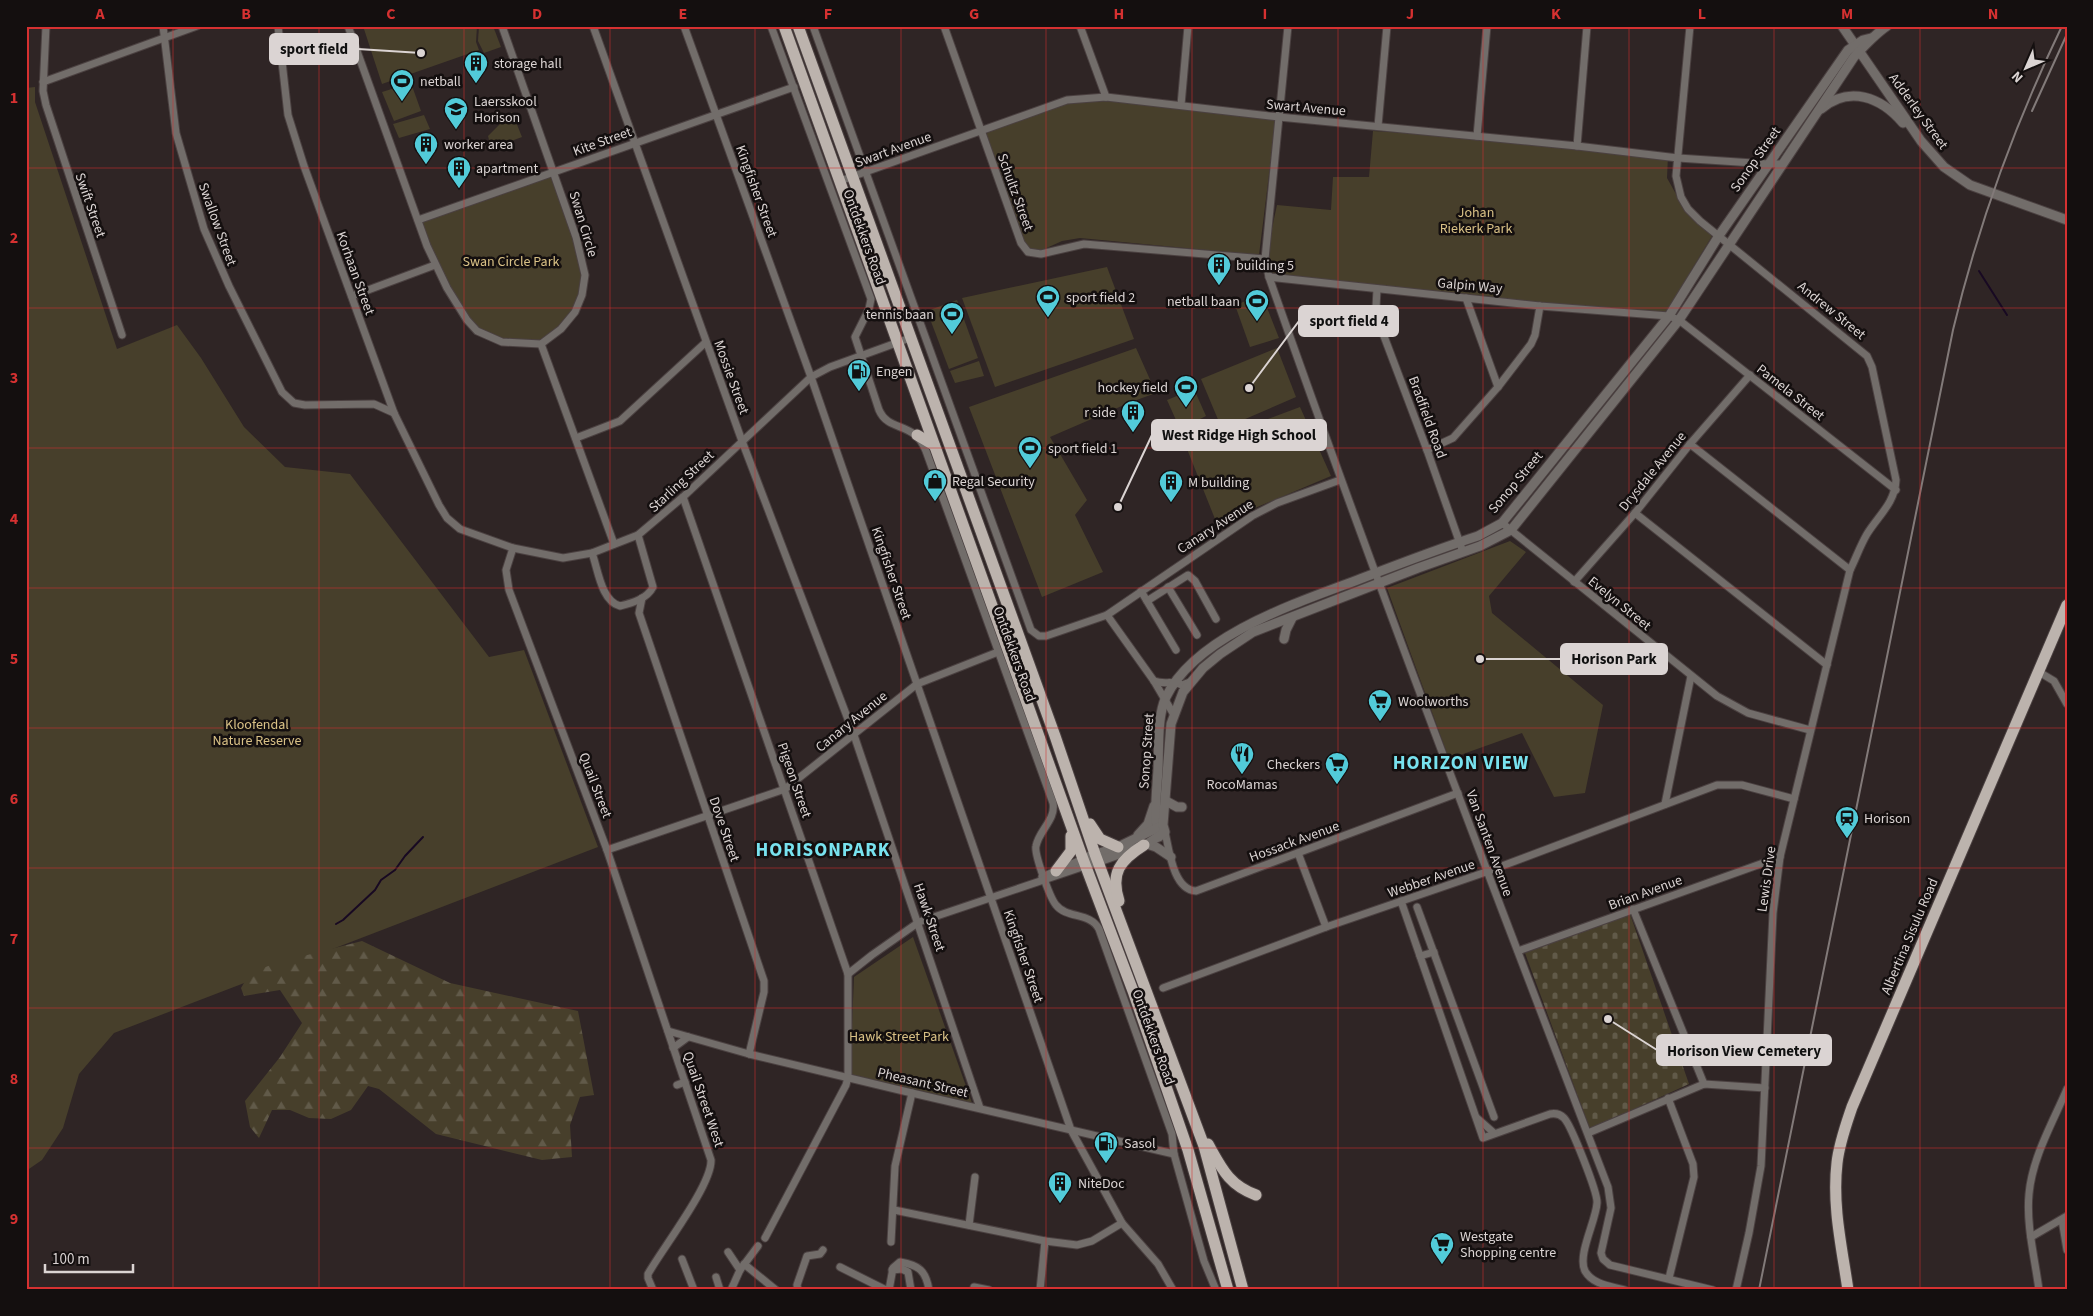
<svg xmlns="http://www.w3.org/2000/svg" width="2093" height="1316" viewBox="0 0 2093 1316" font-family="'Source Sans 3',sans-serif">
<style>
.green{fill:#473f2b}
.forest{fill:url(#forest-firs)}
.cemetery{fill:url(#cemetery-stones)}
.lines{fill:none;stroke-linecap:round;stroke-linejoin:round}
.stream{stroke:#180922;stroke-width:2}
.minor-casing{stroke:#4b4141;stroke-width:9}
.tertiary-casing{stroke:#4b4141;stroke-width:11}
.primary-casing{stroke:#4b4141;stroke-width:13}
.minor{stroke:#726d6a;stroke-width:7}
.tertiary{stroke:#726d6a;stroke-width:9}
.primary{stroke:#bcb3ad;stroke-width:11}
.rail{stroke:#827a79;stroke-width:2}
.grid{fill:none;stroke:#d63131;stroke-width:1;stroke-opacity:0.55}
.labels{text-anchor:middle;stroke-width:5;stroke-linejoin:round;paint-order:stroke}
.poi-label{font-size:14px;fill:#dbd4d3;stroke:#140f0f;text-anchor:start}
.street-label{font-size:14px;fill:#dbd4d3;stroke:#140f0f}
.park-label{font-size:14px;fill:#d9c186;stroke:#140f0f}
.district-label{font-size:19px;font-weight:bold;letter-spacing:1px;fill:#78e2ef;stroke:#140f0f}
.leader{fill:none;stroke:#dbd4d3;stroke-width:2}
.callout-dot{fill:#dbd4d3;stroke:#140f0f;stroke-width:2}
.callout{fill:#dbd4d3;stroke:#dbd4d3;stroke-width:2}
.callout-label{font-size:15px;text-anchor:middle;font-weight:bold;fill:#111}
.neatline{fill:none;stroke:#d63131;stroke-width:2}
.grid-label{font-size:16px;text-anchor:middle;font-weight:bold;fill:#d63131}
</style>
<defs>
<pattern id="forest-firs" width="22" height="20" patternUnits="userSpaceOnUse" patternTransform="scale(1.25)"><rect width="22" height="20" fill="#473f2b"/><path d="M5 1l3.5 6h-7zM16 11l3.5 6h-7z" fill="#615a49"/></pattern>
<pattern id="cemetery-stones" width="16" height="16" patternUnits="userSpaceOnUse" patternTransform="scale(1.25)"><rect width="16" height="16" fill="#473f2b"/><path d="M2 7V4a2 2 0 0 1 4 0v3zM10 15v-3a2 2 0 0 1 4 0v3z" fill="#615a49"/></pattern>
</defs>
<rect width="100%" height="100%" fill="#2f2525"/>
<g class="green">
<path d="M363,26h114l-1,16 3,8 -97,34z"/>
<path d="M479,26h14l8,21 -17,6 -6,-12z"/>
<path d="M411,83l10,28 -27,10 -12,-29z"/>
<path d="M35,87v15l82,247 60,-24 24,33 43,69 41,40 65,7 139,183 35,-7 74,197 -484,186 -35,41 -16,54 -21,32 -16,11v-1083z"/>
<path d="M1106,98l170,20 -17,137 -179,-17 -18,3 -22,10 -15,-4 -42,-119 84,-28z"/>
<path d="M512,112l10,25 -34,13 -2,-7 3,-3 -1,-4z"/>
<path d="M424,115l6,14 -31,9 -6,-14z"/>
<path d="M1373,131l97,6 198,19 -1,22 18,32 27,26 -46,76 -133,-8 -267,-27 -3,-7 14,-65 54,5 2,-33h36z"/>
<path d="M554,172l31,103 -10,37 -34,32 -32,-1 -32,-12 -30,-43 -29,-68z"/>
<path d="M1107,267l27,72 -139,48 -33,-89z"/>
<path d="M1262,295l17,43 -29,9 -15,-42z"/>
<path d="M957,300l21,58 -29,11 -22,-58z"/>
<path d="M1136,348l20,45 -25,9 -81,35 37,63 -12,15 28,57 -61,25 -73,-190z"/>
<path d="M1277,348l19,49 -74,32 -21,-50z"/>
<path d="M979,361l5,15 -29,7 -5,-12z"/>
<path d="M1194,389l12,27 -26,13 -13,-29z"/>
<path d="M1300,407l31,69 -114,48 -30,-75z"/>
<path d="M1510,541l16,11 -37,44 3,17 111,92 -18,88 -31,4 -32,-64 -73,26 -62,-171z"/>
<path d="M913,937l59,166 -122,-29 4,-97z"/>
</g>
<path class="forest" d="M362,941l88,42 128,28 16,84 -14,2 -10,28 2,32 -30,3 -106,-26 -57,-45 -11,-3 -17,24 -20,9 -22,-1 -19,-8h-18l-13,28 -9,-11 -5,-26 35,-44 22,-34 -22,-33 -36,6 -3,-8 9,-15 26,-10z"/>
<path class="cemetery" d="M1630,914l59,170 -99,45 -65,-176z"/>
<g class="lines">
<g class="stream">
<path d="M1979,271l28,44"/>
<path d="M336,924l7,-4 32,-30 6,-10 14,-10 10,-14 18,-19"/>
</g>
<g class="minor-casing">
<g id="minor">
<path d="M46,26l-3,65 3,14 76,230"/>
<path d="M163,26l13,107 28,96 25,57 53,106 12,11 11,2 69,-1 20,9"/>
<path d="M278,26l10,89 16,51 90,247 45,92 8,13 13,11 53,19 50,10 29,-5 46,-18 45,-38 128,-120 19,-10 80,-29"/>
<path d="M348,26l79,220 20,42 20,32 10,11 25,11 39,2 20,-15 14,-17 7,-17 3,-20 -9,-38 -74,-211"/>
<path d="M593,26l149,415 112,294 126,373"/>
<path d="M684,26l127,351 260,753 51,93 36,41 15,26"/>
<path d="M771,26l100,273 -2,10 -14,28 24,73c10,23 35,10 47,41l127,352c3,17 -14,27 -17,43 -2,8 14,52 20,59 11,14 34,7 43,24l73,205 2,20 30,107 12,29"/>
<path d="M813,26l218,604 8,6h7l61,-21 145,-99 25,-13 63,-23"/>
<path d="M944,26l77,217 7,9 13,2 43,-10 181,15"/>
<path d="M1080,26l26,71"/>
<path d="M1288,26l-23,233 4,18c107,306 223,608 339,910l3,21 -10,45 2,6 7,6 103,25"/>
<path d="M1690,26l-14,150 5,21 7,12 12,12 167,135 5,11 24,113c-1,23 -18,36 -29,54 -7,12 -11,24 -17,36l-70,287 -7,56 -12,253 -12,67 -13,57"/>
<path d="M43,82l154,-56"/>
<path d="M1181,105l7,-79"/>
<path d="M1378,126l9,-100"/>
<path d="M1477,136l10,-110"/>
<path d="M1577,146l10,-120"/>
<path d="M840,181l227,-81 39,-3 173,20 298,29 101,12 90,6h15"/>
<path d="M418,220l376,-133"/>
<path d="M1269,277l271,29 129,10 10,4 217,170"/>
<path d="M1377,289l-1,19 3,15 48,127 36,102"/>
<path d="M352,296l83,-31"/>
<path d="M1466,298l32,89"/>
<path d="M541,344l73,200"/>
<path d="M576,438l44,-17 86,-79"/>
<path d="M1690,444l160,126"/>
<path d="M1427,450l26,-12 45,-51 33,-43 4,-9 5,-29"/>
<path d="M683,497l165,477v103l-2,8 -81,153"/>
<path d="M1635,513l192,152"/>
<path d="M1502,523l215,173 31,17 62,17"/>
<path d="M513,548l-7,22 3,20 98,260 104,310c1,25 -49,89 -63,114v4l5,12"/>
<path d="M592,553c6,16 9,48 28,53 12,-3 27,-7 33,-19l-15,-52"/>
<path d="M1574,582l61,-69 55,-69 60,-69"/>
<path d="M1168,587l29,48"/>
<path d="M1141,591l35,59"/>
<path d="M642,598l-3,15 125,368v11l-15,62"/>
<path d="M1147,601l41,-26 7,6 21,38"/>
<path d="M1107,615l47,66 20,34"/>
<path d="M2039,672l15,9 13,23"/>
<path d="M1154,681c10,4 18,-1 28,4l8,-3"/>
<path d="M1665,804l26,-128"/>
<path d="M1165,832c4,17 8,58 31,59l262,-98"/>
<path d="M607,850l178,-61 132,-105 81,-32"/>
<path d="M1298,853l28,74"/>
<path d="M1042,877l41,-18"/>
<path d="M1401,901l82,237 67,-24c5,-1 10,0 14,4 7,7 34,75 33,85 -1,18 -20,52 -12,68 8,14 26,15 40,19"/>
<path d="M1417,907l77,210"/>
<path d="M1633,909l71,175"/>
<path d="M1518,951l262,-94"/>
<path d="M1420,956l14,-4"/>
<path d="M848,974l24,-19 47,-33 166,-56"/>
<path d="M1163,988l163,-61 160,-55 231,-87h25l52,14"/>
<path d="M668,1031l81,23 163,39 262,61"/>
<path d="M673,1048l15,-11"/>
<path d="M677,1085l8,-3"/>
<path d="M1668,1098l25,66 1,13 -25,101"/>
<path d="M1477,1118l17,15"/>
<path d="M1588,1133l116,-49 61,4"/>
<path d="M894,1210l151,31 32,4 15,-4 30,-18"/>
<path d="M2062,1220l5,30"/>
<path d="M969,1225l6,-48"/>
<path d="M2031,1237l36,-21"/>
<path d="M891,1242l4,-76 17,-73"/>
<path d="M728,1252l12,18"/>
<path d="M682,1259l12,31"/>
<path d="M744,1264l32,26"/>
<path d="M840,1267l46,23"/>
<path d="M892,1270l10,-1 6,3 3,18"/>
<path d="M716,1277l4,13"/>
<path d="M974,1287l15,3"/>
<path d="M731,1290l9,-20 18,-24"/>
<path d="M798,1290l-1,-5 10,-29 13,-2 3,-4"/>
<path d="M889,1290l4,-22 7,-6c19,3 26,9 29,28"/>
<path d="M1040,1290l5,-49"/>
<path d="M2039,1290c-4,-31 -13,-65 -10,-96 3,-36 24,-72 38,-105"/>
</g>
</g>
<g class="tertiary-casing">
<g id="tertiary">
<path d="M1842,26l79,115 23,26 26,18 97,35"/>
<path d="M1821,109c28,-24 60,-12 82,14"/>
<path d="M1284,639l2,-9 6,-12"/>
<path d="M1166,801l11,6h5"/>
<path d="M1138,835l10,-11 6,-18"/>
<path d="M1159,837c-6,-21 -2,-47 -1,-68 1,-21 -1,-53 8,-72 30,-62 133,-95 194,-118 39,-15 78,-30 118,-43l24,-13 167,-207 49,-79 130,-187 15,-10 8,-2"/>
<path d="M1147,844l9,3 15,10"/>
<path d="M1090,856l28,-9 43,-21"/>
<path d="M1085,866l62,-22 18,-12 -2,-7 8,-101 12,-32 20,-24 17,-14 33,-22 165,-64 62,-22 31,-16 168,-210 175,-263c10,-11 20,-22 33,-31"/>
</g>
</g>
<g class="primary-casing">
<g id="primary">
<path d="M784,26l299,833 50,132 55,159 40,140"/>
<path d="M798,26l257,710 40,118 109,292 39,144"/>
<path d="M917,435l17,10"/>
<path d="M1090,824l10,15 18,8"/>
<path d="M1056,871l15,-20v-15"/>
<path d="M1119,901c-9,-28 1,-41 25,-56"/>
<path d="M1208,1144c14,25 21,41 48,51"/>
<path d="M1848,1290c-6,-42 -16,-84 -11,-127 2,-19 9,-38 15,-56l215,-502"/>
</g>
</g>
<use href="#minor" class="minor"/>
<use href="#tertiary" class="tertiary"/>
<use href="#primary" class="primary"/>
<g class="rail">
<path d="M2032,111l35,-77"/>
<path d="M1759,1290l194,-960c25,-105 62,-206 109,-304"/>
</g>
</g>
<path class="grid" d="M173,26v1264M319,26v1264M464,26v1264M610,26v1264M755,26v1264M901,26v1264M1046,26v1264M1192,26v1264M1338,26v1264M1483,26v1264M1629,26v1264M1774,26v1264M1920,26v1264M26,168h2041M26,308h2041M26,448h2041M26,588h2041M26,728h2041M26,868h2041M26,1008h2041M26,1148h2041"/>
<defs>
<g id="building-pin" transform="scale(1.25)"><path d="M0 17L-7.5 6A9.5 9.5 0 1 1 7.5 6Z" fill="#52cbd9" stroke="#140f0f"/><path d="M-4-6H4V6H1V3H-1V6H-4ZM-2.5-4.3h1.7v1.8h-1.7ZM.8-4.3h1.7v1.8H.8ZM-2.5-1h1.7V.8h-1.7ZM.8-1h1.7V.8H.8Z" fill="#111"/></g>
<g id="stadium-pin" transform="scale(1.25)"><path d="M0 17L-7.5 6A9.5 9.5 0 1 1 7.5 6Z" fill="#52cbd9" stroke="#140f0f"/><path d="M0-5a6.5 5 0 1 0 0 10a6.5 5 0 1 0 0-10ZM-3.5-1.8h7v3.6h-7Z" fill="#111"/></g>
<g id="school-pin" transform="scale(1.25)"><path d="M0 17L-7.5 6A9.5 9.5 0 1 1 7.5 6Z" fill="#52cbd9" stroke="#140f0f"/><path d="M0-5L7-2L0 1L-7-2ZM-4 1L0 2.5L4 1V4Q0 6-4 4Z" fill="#111"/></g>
<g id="fuel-pin" transform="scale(1.25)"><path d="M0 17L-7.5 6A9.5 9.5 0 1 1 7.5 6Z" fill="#52cbd9" stroke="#140f0f"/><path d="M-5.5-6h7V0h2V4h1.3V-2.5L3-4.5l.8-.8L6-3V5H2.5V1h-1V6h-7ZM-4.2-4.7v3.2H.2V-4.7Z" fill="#111"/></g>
<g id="shop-pin" transform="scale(1.25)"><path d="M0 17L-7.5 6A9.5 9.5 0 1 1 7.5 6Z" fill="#52cbd9" stroke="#140f0f"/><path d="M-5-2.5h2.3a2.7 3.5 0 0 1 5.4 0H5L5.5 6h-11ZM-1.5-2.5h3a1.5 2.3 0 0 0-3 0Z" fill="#111"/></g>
<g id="supermarket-pin" transform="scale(1.25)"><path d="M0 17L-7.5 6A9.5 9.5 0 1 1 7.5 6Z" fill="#52cbd9" stroke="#140f0f"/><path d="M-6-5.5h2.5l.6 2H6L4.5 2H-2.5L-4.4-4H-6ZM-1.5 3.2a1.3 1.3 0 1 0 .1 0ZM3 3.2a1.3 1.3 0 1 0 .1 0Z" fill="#111"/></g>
<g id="restaurant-pin" transform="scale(1.25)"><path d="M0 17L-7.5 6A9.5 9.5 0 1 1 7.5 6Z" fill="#52cbd9" stroke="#140f0f"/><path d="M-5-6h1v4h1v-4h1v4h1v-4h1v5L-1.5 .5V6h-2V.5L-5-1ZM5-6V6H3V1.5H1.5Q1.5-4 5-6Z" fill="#111"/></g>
<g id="station-pin" transform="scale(1.25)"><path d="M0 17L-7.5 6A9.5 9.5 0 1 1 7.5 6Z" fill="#52cbd9" stroke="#140f0f"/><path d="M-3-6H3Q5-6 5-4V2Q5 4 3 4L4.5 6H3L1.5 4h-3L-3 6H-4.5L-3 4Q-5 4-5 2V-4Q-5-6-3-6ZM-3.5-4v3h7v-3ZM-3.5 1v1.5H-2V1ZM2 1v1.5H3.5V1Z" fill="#111"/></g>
</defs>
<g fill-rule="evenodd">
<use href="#building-pin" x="476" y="63"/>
<use href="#stadium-pin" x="402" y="81"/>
<use href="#school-pin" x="456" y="109"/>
<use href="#building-pin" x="426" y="144"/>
<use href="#building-pin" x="459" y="168"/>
<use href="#building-pin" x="1219" y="265"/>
<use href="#stadium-pin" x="1048" y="297"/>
<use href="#stadium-pin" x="1257" y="301"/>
<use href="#stadium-pin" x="952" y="314"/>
<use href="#fuel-pin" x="859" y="371"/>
<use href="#stadium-pin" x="1186" y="387"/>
<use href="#building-pin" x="1133" y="412"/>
<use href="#stadium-pin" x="1030" y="448"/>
<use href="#shop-pin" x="935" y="481"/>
<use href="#building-pin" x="1171" y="482"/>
<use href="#supermarket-pin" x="1380" y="701"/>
<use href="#restaurant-pin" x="1242" y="754"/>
<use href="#supermarket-pin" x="1337" y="764"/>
<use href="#station-pin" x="1847" y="818"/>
<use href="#fuel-pin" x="1106" y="1143"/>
<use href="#building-pin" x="1060" y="1183"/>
<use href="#supermarket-pin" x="1442" y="1244"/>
</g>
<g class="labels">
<g class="poi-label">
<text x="494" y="68">storage hall</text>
<text x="420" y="86">netball</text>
<text x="474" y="106">Laersskool<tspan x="474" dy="16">Horison</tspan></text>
<text x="444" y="149">worker area</text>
<text x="476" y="173">apartment</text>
<text x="1236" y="270">building 5</text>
<text x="1066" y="302">sport field 2</text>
<text x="1240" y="306" text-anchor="end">netball baan</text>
<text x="934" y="319" text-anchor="end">tennis baan</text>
<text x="876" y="376">Engen</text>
<text x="1168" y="392" text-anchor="end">hockey field</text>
<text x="1116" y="417" text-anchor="end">r side</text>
<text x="1048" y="453">sport field 1</text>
<text x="952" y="486">Regal Security</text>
<text x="1188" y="487">M building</text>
<text x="1398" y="706">Woolworths</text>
<text x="1320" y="769" text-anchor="end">Checkers</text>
<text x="1242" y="789" text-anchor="middle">RocoMamas</text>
<text x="1864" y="823">Horison</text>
<text x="1124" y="1148">Sasol</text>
<text x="1078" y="1188">NiteDoc</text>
<text x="1460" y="1241">Westgate<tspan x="1460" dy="16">Shopping centre</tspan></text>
</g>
<g class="street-label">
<text transform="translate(1306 107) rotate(5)" y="5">Swart Avenue</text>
<text transform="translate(1919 111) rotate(54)" y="5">Adderley Street</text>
<text transform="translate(602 141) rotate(-20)" y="5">Kite Street</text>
<text transform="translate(893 149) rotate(-20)" y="5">Swart Avenue</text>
<text transform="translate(1755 159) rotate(-55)" y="5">Sonop Street</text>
<text transform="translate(757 191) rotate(70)" y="5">Kingfisher Street</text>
<text transform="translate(1016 192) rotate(70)" y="5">Schultz Street</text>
<text transform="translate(91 205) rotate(71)" y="5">Swift Street</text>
<text transform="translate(218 224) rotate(70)" y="5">Swallow Street</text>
<text transform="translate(584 224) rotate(73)" y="5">Swan Circle</text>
<text transform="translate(865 237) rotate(70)" y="5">Ontdekkers Road</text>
<text transform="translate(356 273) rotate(70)" y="5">Korhaan Street</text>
<text transform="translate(1470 285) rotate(5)" y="5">Galpin Way</text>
<text transform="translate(1832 310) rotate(39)" y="5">Andrew Street</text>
<text transform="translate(732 377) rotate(70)" y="5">Mossie Street</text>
<text transform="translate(1791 392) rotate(38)" y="5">Pamela Street</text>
<text transform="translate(1428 417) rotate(70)" y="5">Bradfield Road</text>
<text transform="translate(1652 471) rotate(-51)" y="5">Drysdale Avenue</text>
<text transform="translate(681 481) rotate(-43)" y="5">Starling Street</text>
<text transform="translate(1515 482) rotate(-50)" y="5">Sonop Street</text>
<text transform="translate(1215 526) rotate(-33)" y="5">Canary Avenue</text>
<text transform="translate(892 573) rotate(71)" y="5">Kingfisher Street</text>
<text transform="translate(1620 603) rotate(39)" y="5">Evelyn Street</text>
<text transform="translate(1015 654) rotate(70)" y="5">Ontdekkers Road</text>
<text transform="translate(851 721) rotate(-39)" y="5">Canary Avenue</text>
<text transform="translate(1146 751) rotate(-86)" y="5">Sonop Street</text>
<text transform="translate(795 780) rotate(71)" y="5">Pigeon Street</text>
<text transform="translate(596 785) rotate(69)" y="5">Quail Street</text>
<text transform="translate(725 829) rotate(71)" y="5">Dove Street</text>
<text transform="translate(1294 841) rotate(-20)" y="5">Hossack Avenue</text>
<text transform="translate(1490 843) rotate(70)" y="5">Van Santen Avenue</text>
<text transform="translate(1431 878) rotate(-19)" y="5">Webber Avenue</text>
<text transform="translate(1766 879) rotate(-82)" y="5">Lewis Drive</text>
<text transform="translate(1645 892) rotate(-20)" y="5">Brian Avenue</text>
<text transform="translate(930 917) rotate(71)" y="5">Hawk Street</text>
<text transform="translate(1909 936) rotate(-67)" y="5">Albertina Sisulu Road</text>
<text transform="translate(1024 956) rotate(71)" y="5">Kingfisher Street</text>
<text transform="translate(1154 1037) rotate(70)" y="5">Ontdekkers Road</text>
<text transform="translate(923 1082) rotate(13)" y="5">Pheasant Street</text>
<text transform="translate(704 1099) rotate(71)" y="5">Quail Street West</text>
</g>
<g class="park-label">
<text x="1476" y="217">Johan<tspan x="1476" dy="16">Riekerk Park</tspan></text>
<text x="511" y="266">Swan Circle Park</text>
<text x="257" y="729">Kloofendal<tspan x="257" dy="16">Nature Reserve</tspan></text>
<text x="899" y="1041">Hawk Street Park</text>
</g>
<g class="district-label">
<text x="1461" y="769">HORIZON VIEW</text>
<text x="823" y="856">HORISONPARK</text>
</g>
</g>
<path class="leader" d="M421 53L358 49M1249 388L1299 321M1118 507L1152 435M1480 659L1561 659M1608 1019L1657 1050"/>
<g class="callout-dot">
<circle cx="421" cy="53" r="5"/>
<circle cx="1249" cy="388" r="5"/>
<circle cx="1118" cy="507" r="5"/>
<circle cx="1480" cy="659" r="5"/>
<circle cx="1608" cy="1019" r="5"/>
</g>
<g class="callout">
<rect x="270" y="34" width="88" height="30" rx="5"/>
<rect x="1299" y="306" width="99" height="30" rx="5"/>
<rect x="1152" y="420" width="174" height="30" rx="5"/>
<rect x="1561" y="644" width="106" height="30" rx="5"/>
<rect x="1657" y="1035" width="174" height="30" rx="5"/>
</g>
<g class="callout-label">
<text x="314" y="54">sport field</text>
<text x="1349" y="326">sport field 4</text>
<text x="1239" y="440">West Ridge High School</text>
<text x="1614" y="664">Horison Park</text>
<text x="1744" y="1056">Horison View Cemetery</text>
</g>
<rect width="2093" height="1316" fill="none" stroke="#140f0f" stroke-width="55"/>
<g transform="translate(2026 68) rotate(225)" stroke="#140f0f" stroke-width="4" paint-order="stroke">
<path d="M0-4L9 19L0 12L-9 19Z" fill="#dbd4d3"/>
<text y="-8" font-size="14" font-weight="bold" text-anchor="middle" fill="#dbd4d3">N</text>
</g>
<path d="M45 1264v8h88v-8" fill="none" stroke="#dbd4d3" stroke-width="2.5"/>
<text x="52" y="1264" font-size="15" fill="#dbd4d3" stroke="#140f0f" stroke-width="4" paint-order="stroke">100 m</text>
<rect x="28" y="28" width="2038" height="1260" class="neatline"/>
<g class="grid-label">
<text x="100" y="19">A</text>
<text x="246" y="19">B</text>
<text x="391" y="19">C</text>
<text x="537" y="19">D</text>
<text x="683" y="19">E</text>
<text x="828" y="19">F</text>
<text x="974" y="19">G</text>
<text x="1119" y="19">H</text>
<text x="1265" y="19">I</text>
<text x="1410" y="19">J</text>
<text x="1556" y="19">K</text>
<text x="1702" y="19">L</text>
<text x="1847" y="19">M</text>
<text x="1993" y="19">N</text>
<text x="14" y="103">1</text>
<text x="14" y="243">2</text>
<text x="14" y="383">3</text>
<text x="14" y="524">4</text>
<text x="14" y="664">5</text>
<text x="14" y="804">6</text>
<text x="14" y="944">7</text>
<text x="14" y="1084">8</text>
<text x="14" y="1224">9</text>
</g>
</svg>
